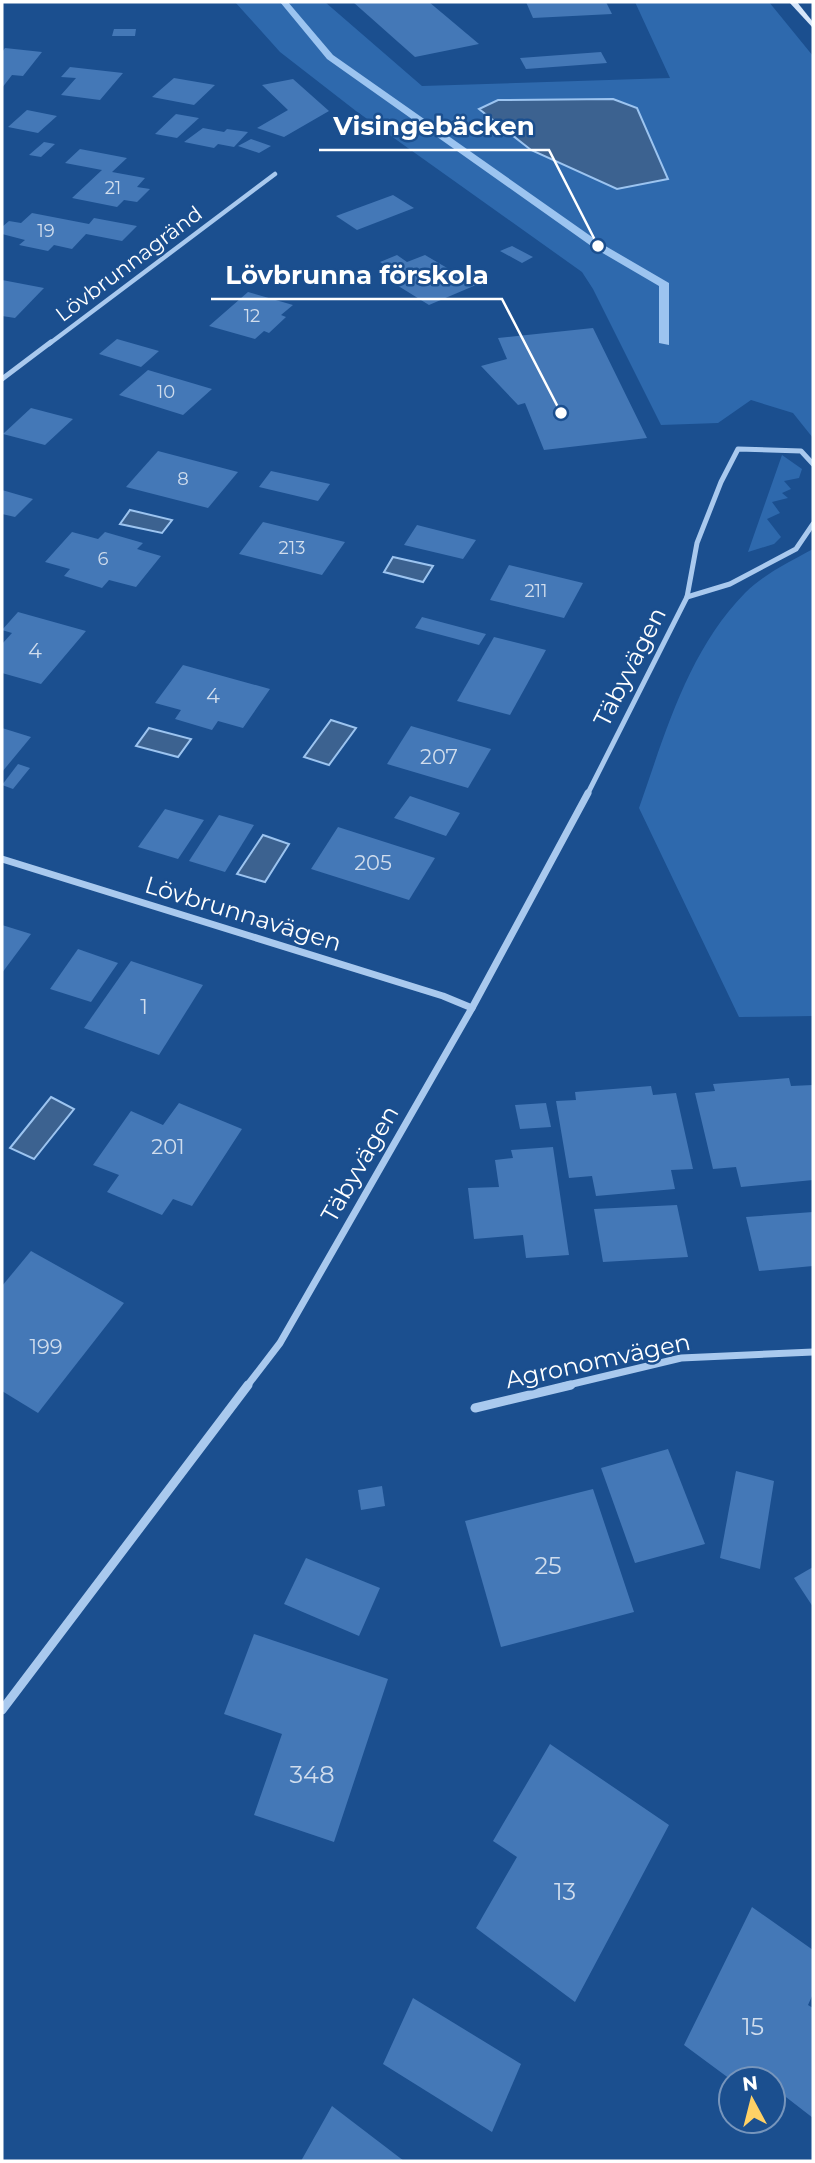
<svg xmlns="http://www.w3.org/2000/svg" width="815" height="2163" viewBox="0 0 815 2163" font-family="Montserrat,sans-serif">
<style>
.green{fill:#2e69ad}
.water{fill:#3c6290;stroke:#9cc4f0;stroke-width:2}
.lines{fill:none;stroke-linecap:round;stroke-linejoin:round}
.stream{fill:#9cc4f0;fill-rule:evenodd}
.building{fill:#4478b7}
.minor-far3{stroke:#a9c9ee;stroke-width:4.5}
.minor-far2{stroke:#a9c9ee;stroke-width:5}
.minor-far1{stroke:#a9c9ee;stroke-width:7}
.minor{stroke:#a9c9ee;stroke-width:9}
.secondary{fill:#d6e6fa;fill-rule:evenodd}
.labels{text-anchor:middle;stroke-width:5;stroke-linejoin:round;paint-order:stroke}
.far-number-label{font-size:18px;fill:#d0dded}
.far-street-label{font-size:21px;fill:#fff;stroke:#1b4f8f}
.number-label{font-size:21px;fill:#d0dded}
.street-label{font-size:24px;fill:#fff;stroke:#1b4f8f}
.near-number-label{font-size:24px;fill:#d0dded}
.leader{fill:none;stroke:#fff;stroke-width:2.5}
.callout-dot{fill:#fff;stroke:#1b4f8f;stroke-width:2.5}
.callout-label{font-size:26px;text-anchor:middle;font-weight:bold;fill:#fff;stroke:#1b4f8f;stroke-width:5;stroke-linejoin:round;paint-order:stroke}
</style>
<rect width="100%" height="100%" fill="#1b4f8f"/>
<g class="green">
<path d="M235,2h90l97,84 248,-8 -35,-76h134l44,54v382l-20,-25 -42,-13 -33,23 -57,2 -68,-136 -11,-17 -226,-161 -76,-59z"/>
<path d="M782,455l20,14 -3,9 -15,3 7,8 -9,4 6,5 -16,4 8,11 -13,6 14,18 -7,7 -26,8z"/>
<path d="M813,549v467l-74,1 -100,-209c26,-74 49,-157 106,-215 19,-19 46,-32 68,-44z"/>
</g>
<g class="water">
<path d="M613,99l24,9 31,71 -51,10 -86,-39 -52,-41 19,-9z"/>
<path d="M130,510l42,10 -10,13 -42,-9z"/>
<path d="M393,557l40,9 -10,16 -39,-10z"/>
<path d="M331,720l25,8 -27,37 -25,-8z"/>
<path d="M149,728l42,11 -13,18 -42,-11z"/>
<path d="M263,835l26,9 -24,38 -28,-8z"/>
<path d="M51,1097l23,12 -40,50 -24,-11z"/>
</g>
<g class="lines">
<path class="stream" d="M280,2h8l45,53 269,189 67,39v62l-10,-2v-57l-65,-38 -267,-189z"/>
</g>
<g class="building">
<path d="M353,2h76l50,42 -64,13z"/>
<path d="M526,2h80l6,12 -79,4z"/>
<path d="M114,29h22l-1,7h-23z"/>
<path d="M5,48l37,4 -19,24 -11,-1 -10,13v-36z"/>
<path d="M601,52l6,11 -81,6 -6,-11z"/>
<path d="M70,67l53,6 -23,27 -39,-5 15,-17 -15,-1z"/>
<path d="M174,78l41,7 -21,20 -42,-8z"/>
<path d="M293,79l36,32 -45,26 -27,-9 31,-18 -26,-25z"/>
<path d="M27,110l30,6 -19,17 -30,-6z"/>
<path d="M176,114l23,4 -22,20 -22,-4z"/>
<path d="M203,128l21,4 3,-3 21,3 -14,15 -16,-3 -4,4 -30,-6z"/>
<path d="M251,139l20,7 -12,7 -21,-7z"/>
<path d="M44,142l11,2 -14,13 -12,-2z"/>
<path d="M80,149l47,9 -15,14 33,6 -8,9 13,2 -13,13 -13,-2 -7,7 -45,-9 30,-28 -37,-7z"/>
<path d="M393,195l21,13 -57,22 -21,-14z"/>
<path d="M32,213l57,11 5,-6 43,8 -15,15 -36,-7 -14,15 -18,-4 -6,6 -29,-6 6,-5 -23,-6v-7l7,-6 12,2z"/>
<path d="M512,246l21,11 -11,6 -22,-12z"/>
<path d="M397,255l10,7 18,-7 51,30 -47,20 -50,-31 12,-5 -11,-7z"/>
<path d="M2,280l42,8 -29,30 -13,-2z"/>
<path d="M248,292l45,13 -12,10 5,2 -17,16 -5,-2 -9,8 -46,-13z"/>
<path d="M593,328l54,110 -103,12 -19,-47 -7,2 -37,-39 26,-7 -9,-21z"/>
<path d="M117,339l42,12 -18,16 -42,-13z"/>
<path d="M148,370l64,19 -29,26 -64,-20z"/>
<path d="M31,408l42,11 -28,26 -42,-11z"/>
<path d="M158,451l80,21 -30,36 -82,-21z"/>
<path d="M271,471l59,13 -12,17 -59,-14z"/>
<path d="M2,490l31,9 -18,18 -13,-3z"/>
<path d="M263,522l82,20 -23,33 -83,-21z"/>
<path d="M417,525l59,15 -13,19 -59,-14z"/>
<path d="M72,532l26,7 7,-7 38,11 -6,6 24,7 -25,31 -27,-7 -7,8 -38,-12 6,-7 -25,-7z"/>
<path d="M509,565l74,18 -19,35 -74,-18z"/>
<path d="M18,612l68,19 -45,53 -39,-11v-29l10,-11 -10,-3z"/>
<path d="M422,617l64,17 -7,11 -64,-17z"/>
<path d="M494,637l52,13 -36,65 -53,-14z"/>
<path d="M183,665l87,24 -27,39 -25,-7 -6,9 -37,-11 6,-9 -26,-7z"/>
<path d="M411,726l80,23 -23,39 -81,-24z"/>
<path d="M2,728l29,9 -29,35z"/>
<path d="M18,764l12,4 -17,21 -11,-4z"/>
<path d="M410,796l50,17 -14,23 -52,-18z"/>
<path d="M165,809l39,11 -26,39 -40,-12z"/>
<path d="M219,815l35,10 -29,47 -36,-11z"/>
<path d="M338,827l97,31 -26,42 -98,-31z"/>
<path d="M2,925l29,9 -29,39z"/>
<path d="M78,949l40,14 -27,39 -41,-13z"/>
<path d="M131,961l72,24 -44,70 -75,-27z"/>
<path d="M789,1078l2,8 22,-1v95l-72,7 -5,-20 -23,2 -18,-76 20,-2 -2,-7z"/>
<path d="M651,1086l2,9 23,-2 17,76 -22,1 4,19 -79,7 -4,-20 -23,2 -13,-77 20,-1 -1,-8z"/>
<path d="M179,1103l63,26 -50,77 -19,-7 -11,16 -55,-23 12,-17 -26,-10 38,-54 32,14z"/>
<path d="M546,1103l5,24 -31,2 -5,-24z"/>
<path d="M553,1147l16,108 -43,3 -3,-23 -49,4 -6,-51 31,-1 -4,-27 18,-2 -2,-8z"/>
<path d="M677,1205l11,52 -85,5 -9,-53z"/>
<path d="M813,1212v54l-54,5 -13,-54z"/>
<path d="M31,1251l93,52 -86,110 -36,-22v-105z"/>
<path d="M668,1449l37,95 -70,19 -34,-95z"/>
<path d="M736,1471l38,10 -14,88 -40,-11z"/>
<path d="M382,1486l3,20 -24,4 -3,-20z"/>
<path d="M593,1489l41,123 -133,35 -36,-126z"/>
<path d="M306,1558l74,30 -21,48 -75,-32z"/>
<path d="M813,1567v40l-19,-29z"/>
<path d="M254,1634l134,45 -54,163 -80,-27 28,-81 -58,-20z"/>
<path d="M550,1744l119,81 -94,177 -99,-74 41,-71 -24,-16z"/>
<path d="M752,1907l61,43v44l-5,11 5,3v110l-40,-31v-8h-43l-46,-34z"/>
<path d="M413,1998l108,66 -29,68 -109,-68z"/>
<path d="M332,2106l72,55h-103z"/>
</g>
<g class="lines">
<path class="minor-far3" d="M49,344l226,-170"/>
<g class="minor-far2">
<path d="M2,379l49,-37"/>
<path d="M687,597l43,-13 66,-35 17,-25"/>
<path d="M587,795l100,-198 10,-54 24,-61 17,-33 63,2 12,13"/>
</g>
<g class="minor-far1">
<path d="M2,859l441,137 29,12"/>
<path d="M247,1386l33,-43 192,-335 116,-215"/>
<path d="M564,1386l117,-28 132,-6"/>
</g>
<g class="minor">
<path d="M475,1408l96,-23"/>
<path d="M2,1710l246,-325"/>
</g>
<path class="secondary" d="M789,2h8l16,20v6z"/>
</g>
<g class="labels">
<g class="far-number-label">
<text x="113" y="194">21</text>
<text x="46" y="237">19</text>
<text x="252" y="322">12</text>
<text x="166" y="398">10</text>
<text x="183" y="485">8</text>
<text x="292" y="554">213</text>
<text x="103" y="565">6</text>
<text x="536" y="597">211</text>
</g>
<g class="far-street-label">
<text transform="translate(129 264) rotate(-37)" y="7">Lövbrunnagränd</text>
</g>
<g class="number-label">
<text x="35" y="658">4</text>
<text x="213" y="703">4</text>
<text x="439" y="764">207</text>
<text x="373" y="870">205</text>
<text x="144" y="1014">1</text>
<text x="168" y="1154">201</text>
<text x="46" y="1354">199</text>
</g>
<g class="street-label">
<text transform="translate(630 667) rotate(-63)" y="8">Täbyvägen</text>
<text transform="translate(243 914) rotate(17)" y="8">Lövbrunnavägen</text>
<text transform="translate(360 1164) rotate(-60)" y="8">Täbyvägen</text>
<text transform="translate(598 1361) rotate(-12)" y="8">Agronomvägen</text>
</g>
<g class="near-number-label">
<text x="548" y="1574">25</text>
<text x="312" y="1783">348</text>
<text x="565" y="1900">13</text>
<text x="753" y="2035">15</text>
</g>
</g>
<path class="leader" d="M598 246L549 150H319M561 413L502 299H211"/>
<g class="callout-dot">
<circle cx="598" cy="246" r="7"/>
<circle cx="561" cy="413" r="7"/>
</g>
<g class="callout-label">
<text x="434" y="135">Visingebäcken</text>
<text x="357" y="284">Lövbrunna förskola</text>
</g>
<rect width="815" height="2163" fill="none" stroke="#ffffff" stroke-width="7"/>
<g transform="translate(752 2100) rotate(353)"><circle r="33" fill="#1b4f8f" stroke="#7695bc" stroke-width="2"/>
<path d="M0-5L12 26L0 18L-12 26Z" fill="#ffd166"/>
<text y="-10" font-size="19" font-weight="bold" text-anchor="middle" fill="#ffffff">N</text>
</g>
</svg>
